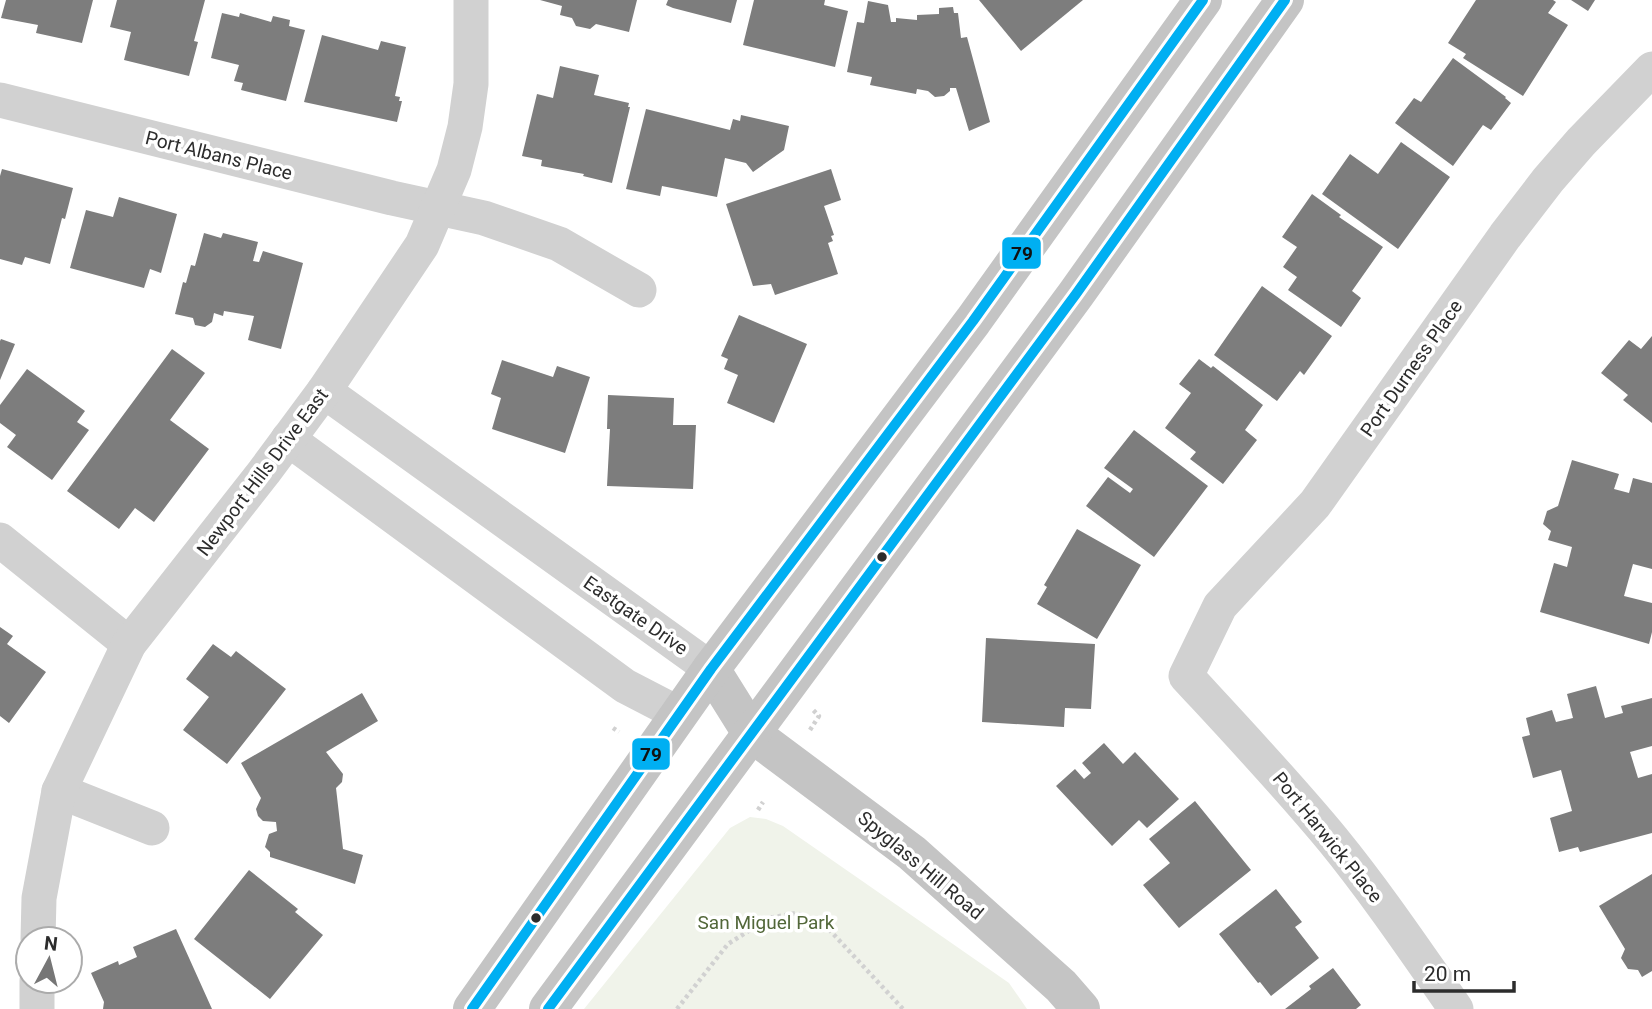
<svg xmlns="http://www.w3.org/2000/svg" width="1652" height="1009" viewBox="0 0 1652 1009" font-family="Roboto,sans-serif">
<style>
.green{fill:#f0f3ea}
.building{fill:#7d7d7d}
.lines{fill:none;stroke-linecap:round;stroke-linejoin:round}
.path{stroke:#d1d1d1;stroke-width:4.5;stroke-dasharray:3.5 3.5;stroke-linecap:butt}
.minor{stroke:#d1d1d1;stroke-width:35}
.major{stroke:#c4c4c4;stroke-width:38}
.bus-1-casing{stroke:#fff;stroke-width:16}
.bus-1{stroke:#00aff2;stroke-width:10}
.bus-dot{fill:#2c2c2c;stroke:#fff;stroke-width:2.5}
.labels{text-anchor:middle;stroke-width:7;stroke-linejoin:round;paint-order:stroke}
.street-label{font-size:19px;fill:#2c2c2c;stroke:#fff}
.park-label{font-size:19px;fill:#526739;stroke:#fff}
.line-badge{stroke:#fff;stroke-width:2.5}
.pale-badge-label{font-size:19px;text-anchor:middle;font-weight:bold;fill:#111}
</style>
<rect width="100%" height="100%" fill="#fff"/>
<path class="green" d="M750,817l16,2 17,7 226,157 18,26h-443l146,-181z"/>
<g class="building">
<path d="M6,0h87l-11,43 -46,-10 2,-8 -37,-7z"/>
<path d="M117,0h88l-11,41 4,1 -9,34 -65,-16 7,-28 -21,-5z"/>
<path d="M540,0h97l-8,32 -33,-8 -6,5 -14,-3 -4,-8 -12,-3 2,-9z"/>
<path d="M668,0h69l-6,23 -58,-15 -7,-3z"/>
<path d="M754,0h71l-1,5 24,6 -13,56 -92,-22z"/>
<path d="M979,0h104l-62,51z"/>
<path d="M1476,0h77l3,2 -8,11 20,12 -45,71 -60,-38 3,-4 -18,-11z"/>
<path d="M1571,0h24l-7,11z"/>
<path d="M868,1l20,4 3,17h5v-4l21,2v-5l22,-1v-6l14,-1 1,6h4l3,25 6,-1 23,85 -21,9 -13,-43h-6v3l-6,5 -9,1 -7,-6 -11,-2 -1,5 -46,-9 2,-8 -25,-5 10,-50 7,1z"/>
<path d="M222,13l17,4 1,-4 31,9 2,-6 17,4 -1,6 16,4 -19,71 -45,-11 2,-7 -9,-2 5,-16 -28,-7z"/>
<path d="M322,35l56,15 3,-9 25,6 -11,49 5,1 -1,4h3l-5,21 -93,-20z"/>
<path d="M1453,58l53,39 -1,1 6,5 -20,27 -8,-5 -30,41 -58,-43 19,-25 7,4z"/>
<path d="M560,66l39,9 -5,20 35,8 -1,4h2l-18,76 -29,-7 1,-2 -43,-8 1,-6 -20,-4 15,-62 16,4z"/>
<path d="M646,109l84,21 3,-11 7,2 1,-6 48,11 -5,24 -31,22 -7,-9 -21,-5 -8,39 -55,-11 -2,10 -34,-7z"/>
<path d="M1401,142l49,35 -52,72 -76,-55 28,-40 28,20z"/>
<path d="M2,169l71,19 -8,31 -3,-1 -12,46 -25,-7 -3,8 -22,-6v-83z"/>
<path d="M831,169l10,31 -17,6 10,29 -3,1 2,5 -5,2 10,31 -63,21 -4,-11 -18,2 -27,-82z"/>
<path d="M1312,194l29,21 -2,2 44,30 -31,44 9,7 -20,29 -53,-37 9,-13 -14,-10 14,-20 -15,-10z"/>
<path d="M119,197l58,17 -16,59 -11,-4 -6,19 -74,-20 16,-58 27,7z"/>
<path d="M204,233l17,5 2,-5 35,9 -5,19 6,1 4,-11 40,12 -22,86 -33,-9 6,-24 -30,-5 -1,5 -9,-3 -2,9 -7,5 -10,-2 -2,-7 -18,-4 8,-32 3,1 5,-18 4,1z"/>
<path d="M1262,286l70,50 -28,39 -4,-4 -23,30 -63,-46z"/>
<path d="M739,315l68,29 -33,79 -47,-20 11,-28 -14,-6 4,-10 -7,-3z"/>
<path d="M1652,336v87l-29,-23 5,-5 -27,-22 28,-33 12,9z"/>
<path d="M1,339l14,5 -15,36v-39z"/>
<path d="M172,349l33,24 -35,47 39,29 -55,73 -19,-14 -16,21 -52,-38z"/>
<path d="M1199,359l12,9 2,-2 50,39 -18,25 12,10 -34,44 -33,-25 6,-7 -31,-24 26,-35 -12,-9z"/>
<path d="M502,360l51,17 4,-11 33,11 -25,76 -73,-24 9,-31 -10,-4z"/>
<path d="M27,369l58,42 -8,11 12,8 -37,50 -45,-33 9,-12 -16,-12v-18z"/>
<path d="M608,395l66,3 -1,27h23l-3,64 -86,-3 3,-57h-3z"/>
<path d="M1134,430l74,56 -54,71 -68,-51 22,-29 22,16 3,-4 -29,-21z"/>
<path d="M1572,460l47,14 -5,15 15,4 4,-15 19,5v86l-19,-5 -9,32 28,7v29l-3,12 -109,-32 14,-49 13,4 5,-20 -24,-7 3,-9 -8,-7 4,-13 11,-5z"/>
<path d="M1077,529l64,36 -44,74 -60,-35 10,-17 -3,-2z"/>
<path d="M0,627l13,9 -6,8 39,28 -37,51 -9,-7z"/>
<path d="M986,638l109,6 -4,65 -26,-1 -1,19 -82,-5z"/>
<path d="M213,644l18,13 5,-6 50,38 -59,75 -44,-34 26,-33 -23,-18z"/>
<path d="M1596,686l9,32 18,-5 -2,-7 31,-8v48l-22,6 8,26 14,-4v59l-72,19 -2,-5 -19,5 -9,-34 22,-7 -11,-41 -28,8 -11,-41 8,-2 -4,-17 26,-8 4,12 17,-4 -6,-24z"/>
<path d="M362,693l16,28 -52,31 17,22 -1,8 -6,6 7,61 20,6 -8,29 -85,-27v-5l-5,-5 4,-13 8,-3 -1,-9 -13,-1 -5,-5 -2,-7 5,-11 -20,-35z"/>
<path d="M1104,743l19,21 12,-12 44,47 -32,29 -8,-8 -27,26 -56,-60 19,-17 9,10 7,-6 -9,-10z"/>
<path d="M1195,801l56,69 -72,58 -36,-43 27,-22 -21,-24z"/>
<path d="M249,870l49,39 -3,3 28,23 -53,64 -76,-60z"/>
<path d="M1652,874v97l-10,6 -4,-7 -10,-1 -7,-11 4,-9 -26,-43z"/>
<path d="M1276,889l26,33 -7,5 24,31 -48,38 -11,-14 -2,1 -39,-49z"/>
<path d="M176,929l36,80h-109l1,-7 -13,-29 27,-12 1,4 18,-8 -4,-10z"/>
<path d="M1333,968l28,37 -5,4h-71l26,-20 -2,-3z"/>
</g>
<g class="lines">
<g class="path">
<path d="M613,728l6,4"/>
<path d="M810,730l9,-14 -7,-7"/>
<path d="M758,810l5,-8"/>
<path d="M677,1009l51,-65 41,-26 27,-5 28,11 79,85"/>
</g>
<g class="minor">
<path d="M0,100l392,98 92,20 75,26 80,46"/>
<path d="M324,391l387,278"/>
<path d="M288,439l337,247 54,28"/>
<path d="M0,540l129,104"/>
<path d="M59,791l93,37"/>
<path d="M38,939l1,-41 20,-107 70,-147 135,-172 60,-81 98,-146 32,-75 11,-43 6,-43v-84"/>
<path d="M37,1009v-28"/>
<path d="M1456,1009c-40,-57 -79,-115 -123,-169 -47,-57 -97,-110 -147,-164l34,-70 95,-102 190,-268 43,-56 33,-38 71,-73"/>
</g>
<g class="major">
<path d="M711,669l40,64 161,120 149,133 20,23"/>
<path d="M472,1009l239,-340 262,-348 230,-321"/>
<path d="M548,1009l528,-715 209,-294"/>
</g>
<g class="bus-1-casing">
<g id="bus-1">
<path d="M472,1009l239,-340 262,-348 230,-321"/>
<path d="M548,1009l528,-715 209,-294"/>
</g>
</g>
<use href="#bus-1" class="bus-1"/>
</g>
<g class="bus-dot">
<circle cx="882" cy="557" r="6"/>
<circle cx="536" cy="918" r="6"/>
</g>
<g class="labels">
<g class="street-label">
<text transform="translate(219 155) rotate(14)" y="7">Port Albans Place</text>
<text transform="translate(1411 368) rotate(-55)" y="7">Port Durness Place</text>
<text transform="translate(262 472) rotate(-53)" y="7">Newport Hills Drive East</text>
<text transform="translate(636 615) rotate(35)" y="7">Eastgate Drive</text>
<text transform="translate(1328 837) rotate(51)" y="7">Port Harwick Place</text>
<text transform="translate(921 865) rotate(40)" y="7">Spyglass Hill Road</text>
</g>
<g class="park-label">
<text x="766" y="929">San Miguel Park</text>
</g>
</g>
<g class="line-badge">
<rect x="1001" y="236" width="41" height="34" rx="7" fill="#00aff2"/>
<rect x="631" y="737" width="40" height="34" rx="7" fill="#00aff2"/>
</g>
<g class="pale-badge-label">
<text x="1022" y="260">79</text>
<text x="651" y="761">79</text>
</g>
<g transform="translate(49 960) rotate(7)"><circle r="33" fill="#ffffff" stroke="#ababab" stroke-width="2"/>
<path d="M0-5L12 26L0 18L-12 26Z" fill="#767676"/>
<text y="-10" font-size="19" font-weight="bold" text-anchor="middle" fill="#2c2c2c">N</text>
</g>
<path d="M1414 981v10h100v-10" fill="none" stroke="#2c2c2c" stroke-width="3.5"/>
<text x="1424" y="981" font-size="21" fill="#2c2c2c" stroke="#ffffff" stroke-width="5" paint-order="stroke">20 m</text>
</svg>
